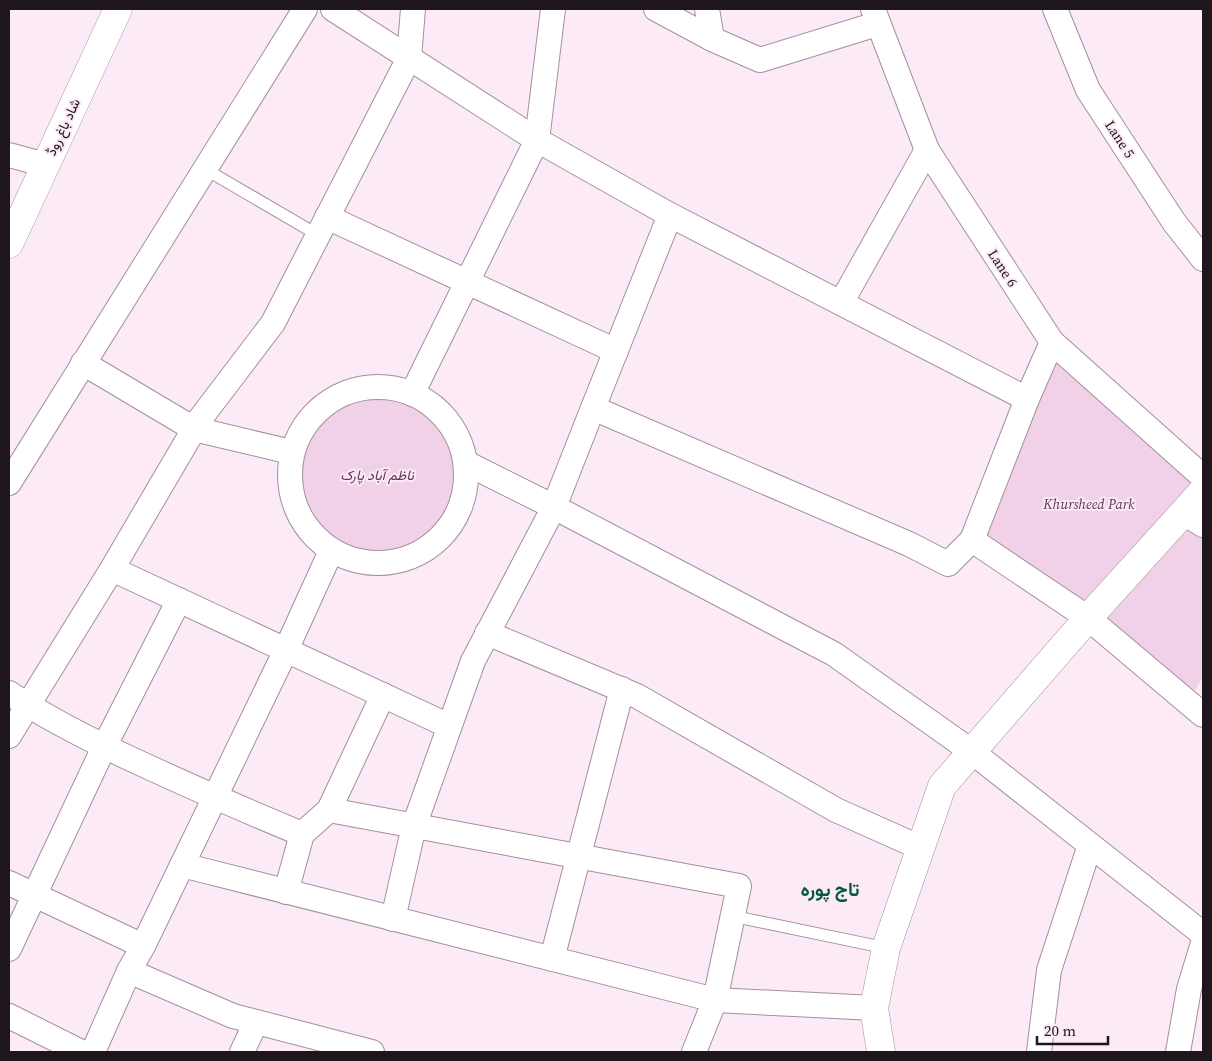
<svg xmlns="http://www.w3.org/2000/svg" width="1212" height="1061" viewBox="0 0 1212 1061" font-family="'Source Serif 4',Vazirmatn,serif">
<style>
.green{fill:#f0d1e7}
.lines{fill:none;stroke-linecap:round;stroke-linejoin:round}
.service-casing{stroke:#a48f9d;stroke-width:13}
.minor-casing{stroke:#a48f9d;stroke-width:26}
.tertiary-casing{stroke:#a48f9d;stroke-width:29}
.secondary-casing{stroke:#a48f9d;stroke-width:29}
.service{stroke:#fff;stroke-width:11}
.minor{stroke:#fff;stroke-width:24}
.tertiary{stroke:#fff;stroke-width:28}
.secondary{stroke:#fff;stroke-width:28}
.labels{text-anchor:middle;stroke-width:4;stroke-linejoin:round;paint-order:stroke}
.street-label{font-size:14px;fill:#1e161c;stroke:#fceaf7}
.park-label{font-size:14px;font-style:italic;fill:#633658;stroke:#fceaf7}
.district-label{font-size:19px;font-weight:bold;fill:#075843;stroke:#fceaf7}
</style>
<rect width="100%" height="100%" fill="#fceaf7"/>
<g class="green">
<path d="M1052,342l151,135v200l-15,25 -216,-162z"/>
<circle cx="378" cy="476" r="88"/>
</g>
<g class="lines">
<g class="service-casing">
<g id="service">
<path d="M205,169l113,66"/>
<path d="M732,916l154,32"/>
</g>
</g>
<g class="minor-casing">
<g id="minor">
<path d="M333,9l204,131 133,75 357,184 25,-57"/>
<path d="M656,9l56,30 48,21 117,-36"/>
<path d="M707,9l5,30"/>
<path d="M873,9l54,141 125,192 151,135"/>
<path d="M1055,9l33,81 86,132 29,37"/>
<path d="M9,155l37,10"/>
<path d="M670,215l-77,193 316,136 39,20 24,-24 116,78 115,97"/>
<path d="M327,217l289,134"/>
<path d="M841,303l86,-153"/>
<path d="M83,363l111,66 97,23"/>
<circle cx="378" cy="475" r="88"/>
<path d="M412,394l125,-254 16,-131"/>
<path d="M466,463l88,44 280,147 137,97 232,183"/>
<path d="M9,483l296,-474"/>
<path d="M1184,513l19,12"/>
<path d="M972,540l55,-141"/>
<path d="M112,569l337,157"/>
<path d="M487,633l150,63 199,114 85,38"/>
<path d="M9,693c42,28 89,51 135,72 52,24 105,47 158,69"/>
<path d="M9,736l103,-167 88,-150 73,-96 136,-265 4,-49"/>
<path d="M329,810l410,76 -24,114 -21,52"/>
<path d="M182,865l533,135 159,8"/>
<path d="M9,883l134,63"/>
<path d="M286,892l16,-58 27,-24 54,-115"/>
<path d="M393,919l21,-93 59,-165 81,-154 39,-99"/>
<path d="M9,949l95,-202 75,-147"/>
<path d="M552,959l70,-270"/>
<path d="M129,971l104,45 139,36"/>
<path d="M9,1016l72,36"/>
<path d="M93,1052l36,-81 14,-25 143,-296 45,-99"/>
<path d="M242,1052l14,-30"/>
<path d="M1039,1052l10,-82 41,-125"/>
<path d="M1178,1052l11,-63 14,-46"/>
</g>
</g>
<g class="tertiary-casing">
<path id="tertiary" d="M881,1052l-7,-44 12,-60 56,-162 146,-168 115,-127"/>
</g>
<g class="secondary-casing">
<path id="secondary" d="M9,244l109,-235"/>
</g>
<use href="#service" class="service"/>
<use href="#minor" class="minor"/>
<use href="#tertiary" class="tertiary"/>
<use href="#secondary" class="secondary"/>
</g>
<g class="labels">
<g class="street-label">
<text transform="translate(63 127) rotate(-65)" y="5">شاد باغ روڈ</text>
<text transform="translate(1120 139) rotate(57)" y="5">Lane 5</text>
<text transform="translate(1003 268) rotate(57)" y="5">Lane 6</text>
</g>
<g class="park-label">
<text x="377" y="480">ناظم آباد پارک</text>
<text x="1089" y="509">Khursheed Park</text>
</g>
<g class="district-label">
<text x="830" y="896">تاج پورہ</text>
</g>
</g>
<rect width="1212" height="1061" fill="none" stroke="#1e161c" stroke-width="20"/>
<path d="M1037 1036v8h71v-8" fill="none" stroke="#1e161c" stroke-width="2.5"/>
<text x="1044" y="1036" font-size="15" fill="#1e161c" stroke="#fceaf7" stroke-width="4" paint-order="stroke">20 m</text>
</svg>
